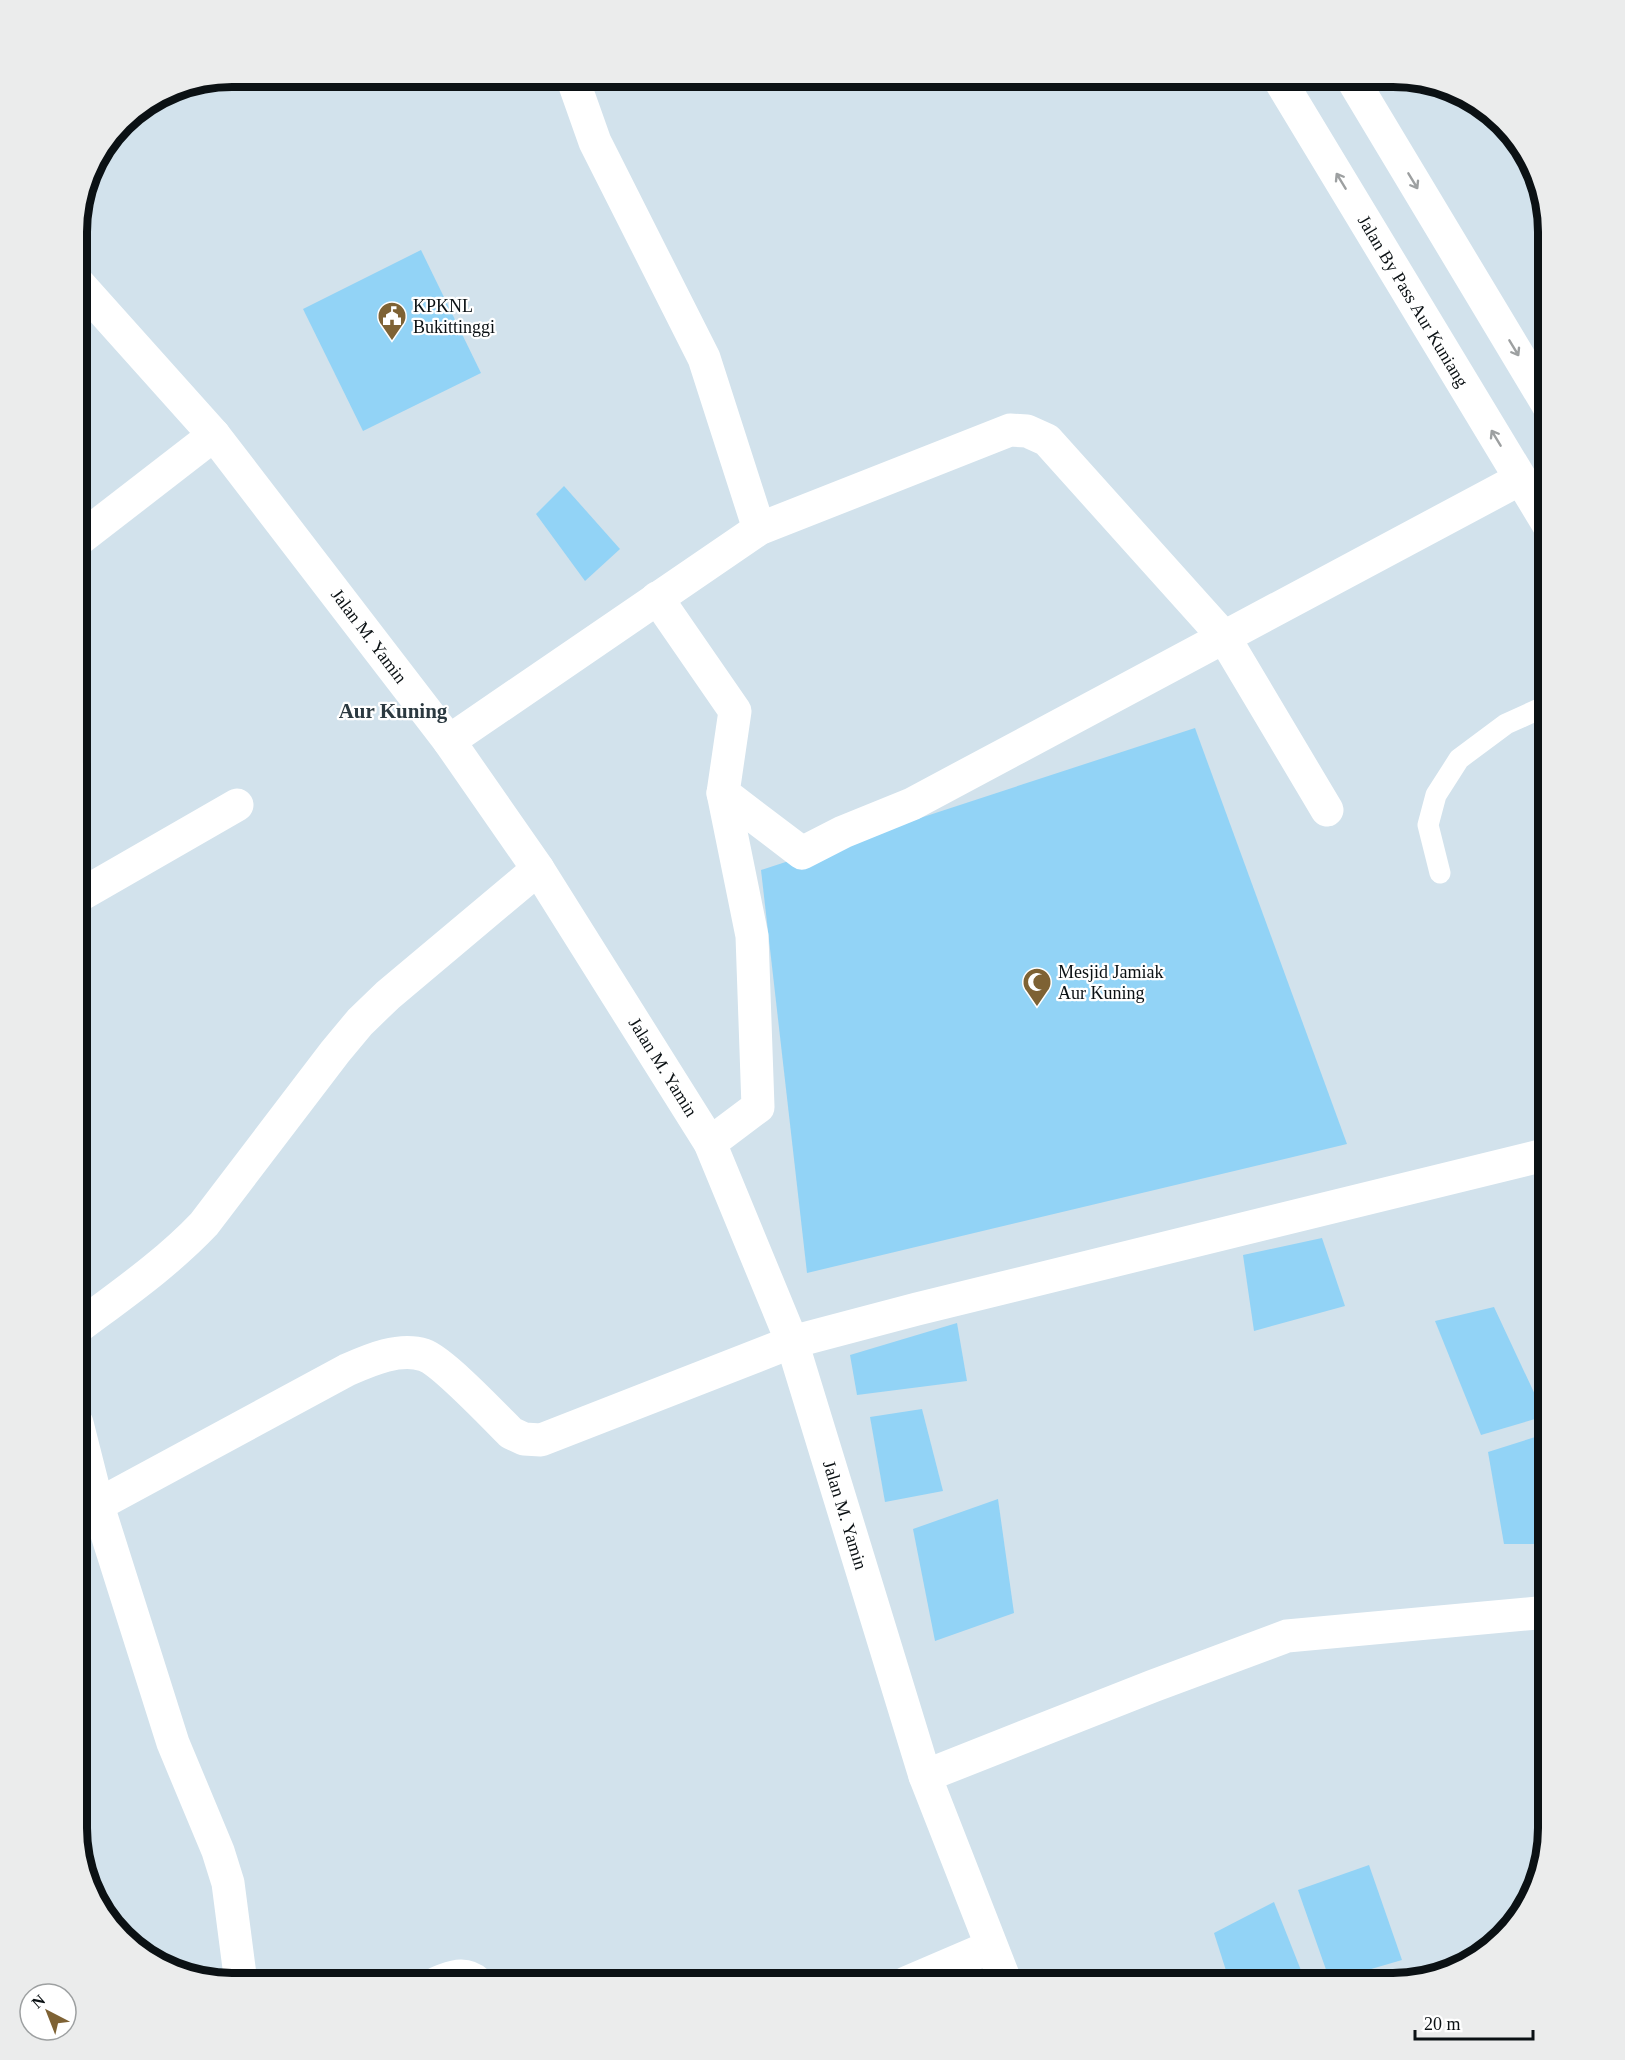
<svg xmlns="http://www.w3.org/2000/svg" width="1625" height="2060" viewBox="0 0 1625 2060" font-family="'Times New Roman',serif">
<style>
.building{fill:#92d3f6}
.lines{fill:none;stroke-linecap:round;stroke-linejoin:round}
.service{stroke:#fff;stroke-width:21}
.minor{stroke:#fff;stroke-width:33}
.tertiary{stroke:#fff;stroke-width:33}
.trunk{stroke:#fff;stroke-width:33}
.oneway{stroke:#9da0a1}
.labels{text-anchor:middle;stroke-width:4.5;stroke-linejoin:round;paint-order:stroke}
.street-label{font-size:18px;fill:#0b1114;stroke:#fff}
.poi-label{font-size:18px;fill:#0b1114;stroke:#fff;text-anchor:start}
.quarter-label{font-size:21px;font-weight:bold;fill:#2b3940;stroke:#fff}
.rim{fill:none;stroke:#0b1114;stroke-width:8}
</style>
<rect width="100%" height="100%" fill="#d2e2ec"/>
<g class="building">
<path d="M421,250l60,123 -118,58 -60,-122z"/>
<path d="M564,486l56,63 -35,32 -49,-67z"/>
<path d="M1195,728l152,416 -540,129 -46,-403z"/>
<path d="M1322,1238l23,68 -91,25 -11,-76z"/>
<path d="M1494,1307l51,109 -64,19 -46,-114z"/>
<path d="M957,1323l10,58 -110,14 -7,-40z"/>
<path d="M922,1409l21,82 -58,11 -15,-85z"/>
<path d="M1548,1433v111h-44l-16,-92z"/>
<path d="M998,1499l16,114 -79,28 -22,-112z"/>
<path d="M1369,1865l33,95 -72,21 -32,-91z"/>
<path d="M1274,1902l32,81h-76l-16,-50z"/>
</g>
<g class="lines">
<path class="service" d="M1440,873l-12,-48 8,-30 23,-36 47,-35 42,-19"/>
<g class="minor">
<path d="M572,77l23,65 109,216 55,171"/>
<path d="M77,541l137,-106"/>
<path d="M657,598l78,113 -12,82 79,60 41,-21 69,-28 608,-325"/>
<path d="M449,741l310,-212 251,-99 17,1 20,9 177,197 103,173"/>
<path d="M77,897l160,-92"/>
<path d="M710,1143l48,-36 -6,-171 -29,-143"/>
<path d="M77,1328c44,-33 89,-64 127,-104l131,-172 25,-30 28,-27 150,-126"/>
<path d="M77,1423l21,83 75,237 45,108 10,32 13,100"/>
<path d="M77,1516l270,-146c23,-10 52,-23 77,-15 18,6 71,62 87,78l13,6 17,1 251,-98 125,-33 631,-155"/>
<path d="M925,1776l228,-90 134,-50 261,-24"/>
<path d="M437,1983c14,-6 28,-12 41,0"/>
<path d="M906,1983l84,-36"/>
</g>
<path class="tertiary" d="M77,282l137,153 235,306 89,128 172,274 82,199 133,434 81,207"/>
<g class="trunk">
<path d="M1278,77l270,447"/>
<path d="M1351,77l197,328"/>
</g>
</g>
<defs><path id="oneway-shaft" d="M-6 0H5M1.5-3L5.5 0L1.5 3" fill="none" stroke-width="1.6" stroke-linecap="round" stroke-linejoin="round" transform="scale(1.5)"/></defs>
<g class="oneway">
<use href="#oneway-shaft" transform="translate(1341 181) rotate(-121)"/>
<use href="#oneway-shaft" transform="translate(1413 181) rotate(59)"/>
<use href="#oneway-shaft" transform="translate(1514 348) rotate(59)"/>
<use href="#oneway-shaft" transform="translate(1496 438) rotate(-121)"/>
</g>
<defs>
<g id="civic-pin" transform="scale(1.5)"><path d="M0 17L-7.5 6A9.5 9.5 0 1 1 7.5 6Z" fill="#7e6234" stroke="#fff"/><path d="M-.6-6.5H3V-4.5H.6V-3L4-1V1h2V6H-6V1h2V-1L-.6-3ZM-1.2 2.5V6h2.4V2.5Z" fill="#fff"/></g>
<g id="mosque-pin" transform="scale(1.5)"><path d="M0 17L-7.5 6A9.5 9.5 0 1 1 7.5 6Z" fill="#7e6234" stroke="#fff"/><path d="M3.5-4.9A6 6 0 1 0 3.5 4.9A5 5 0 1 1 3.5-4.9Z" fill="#fff"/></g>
</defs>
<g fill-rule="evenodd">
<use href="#civic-pin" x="392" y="316"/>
<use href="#mosque-pin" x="1037" y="982"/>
</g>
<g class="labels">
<g class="street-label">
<text transform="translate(1413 301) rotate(59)" y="6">Jalan By Pass Aur Kuniang</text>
<text transform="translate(369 636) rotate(53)" y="6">Jalan M. Yamin</text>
<text transform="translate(663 1067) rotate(58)" y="6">Jalan M. Yamin</text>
<text transform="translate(845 1515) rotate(73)" y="6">Jalan M. Yamin</text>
</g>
<g class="poi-label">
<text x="413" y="312">KPKNL<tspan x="413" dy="21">Bukittinggi</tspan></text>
<text x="1058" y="978">Mesjid Jamiak<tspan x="1058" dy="21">Aur Kuning</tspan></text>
</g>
<g class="quarter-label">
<text x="393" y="718">Aur Kuning</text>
</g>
</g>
<path d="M0 0H1625V2060H0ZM232 87H1393A145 145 0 0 1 1538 232V1828A145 145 0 0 1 1393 1973H232A145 145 0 0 1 87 1828V232A145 145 0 0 1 232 87Z" fill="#ebecec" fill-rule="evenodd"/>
<path class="rim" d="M232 87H1393A145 145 0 0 1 1538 232V1828A145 145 0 0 1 1393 1973H232A145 145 0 0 1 87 1828V232A145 145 0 0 1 232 87Z"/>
<g transform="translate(48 2012) rotate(318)"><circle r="28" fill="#ffffff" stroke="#9da0a1" stroke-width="1.5"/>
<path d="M0-4.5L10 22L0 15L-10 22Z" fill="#7e6234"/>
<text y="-9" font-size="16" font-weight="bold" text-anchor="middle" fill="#0b1114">N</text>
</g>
<path d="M1415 2030v9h118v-9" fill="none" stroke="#0b1114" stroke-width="3"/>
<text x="1424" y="2030" font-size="18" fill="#0b1114" stroke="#ffffff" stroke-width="4.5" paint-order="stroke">20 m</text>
</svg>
